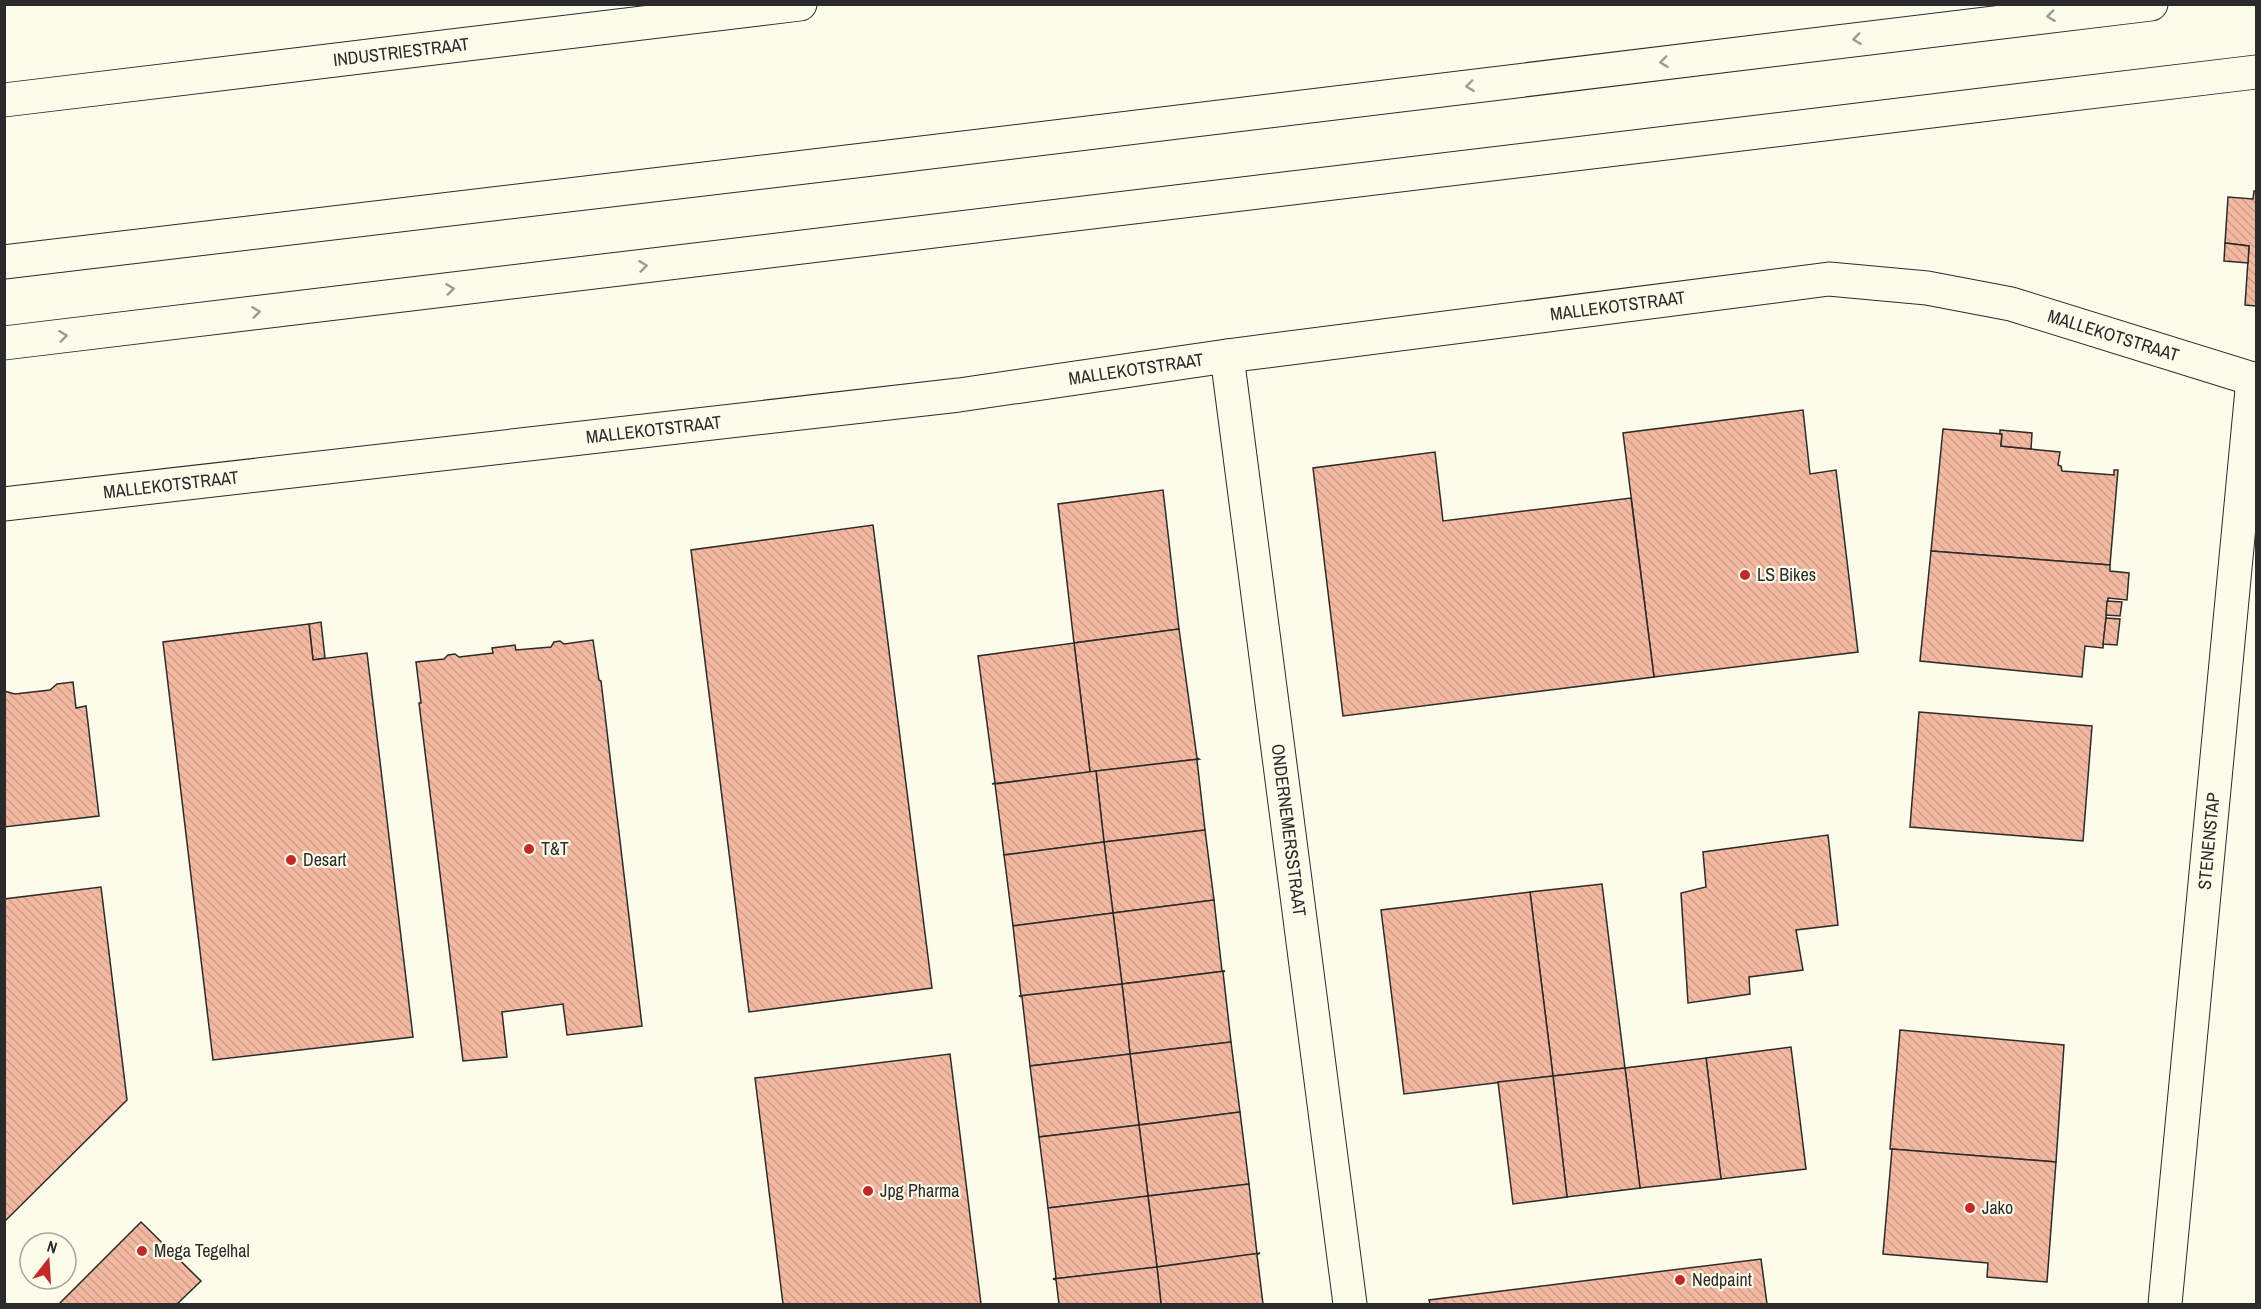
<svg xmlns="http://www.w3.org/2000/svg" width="2261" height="1309" viewBox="0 0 2261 1309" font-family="'Archivo Narrow',sans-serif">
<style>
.building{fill:url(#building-back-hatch);stroke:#2b2b2b;stroke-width:1.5}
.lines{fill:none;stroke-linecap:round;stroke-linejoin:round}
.minor-casing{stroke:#2b2b2b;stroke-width:35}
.highway-casing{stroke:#2b2b2b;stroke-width:35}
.minor{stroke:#fdfbea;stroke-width:33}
.highway{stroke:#fdfbea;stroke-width:33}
.oneway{stroke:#9e9d94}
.poi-dot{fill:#c62828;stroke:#fdfbea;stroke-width:2}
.labels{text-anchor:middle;stroke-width:4.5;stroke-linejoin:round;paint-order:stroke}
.street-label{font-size:18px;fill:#2b2b2b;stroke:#fdfbea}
.poi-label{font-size:18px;fill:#2b2b2b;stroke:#fdfbea;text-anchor:start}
</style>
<defs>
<pattern id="building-back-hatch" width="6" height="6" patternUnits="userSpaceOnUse" patternTransform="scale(1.5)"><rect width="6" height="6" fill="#f2b8a0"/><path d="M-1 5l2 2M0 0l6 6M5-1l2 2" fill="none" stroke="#d09e8a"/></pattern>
</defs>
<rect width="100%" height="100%" fill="#fdfbea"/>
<g class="building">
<path d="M2254,191h2v115l-11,-1 4,-59 -24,-3 3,-46 25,2z"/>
<path d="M2225,243l24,3 -1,17 -24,-2z"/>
<path d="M1803,410l7,64 26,-4 22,182 -204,25 -31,-244z"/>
<path d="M1943,429l59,5 -1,12 59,6 -2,13 3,1 1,5 52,4v-5h4l-8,95 -179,-14z"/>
<path d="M2000,430l32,3 -1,16 -30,-3 1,-12h-2z"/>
<path d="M1435,452l8,69 188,-23 23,179 -311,39 -30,-248z"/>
<path d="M1163,490l16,139 -105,14 -16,-139z"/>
<path d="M873,525l59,463 -183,24 -58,-462z"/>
<path d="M1931,551l179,14v6l19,2 -2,27 -19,-2 -5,50 -18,-2 -3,31 -162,-16z"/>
<path d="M2107,601l15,1 -2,14 -14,-1z"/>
<path d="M2106,618l14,1 -3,26 -14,-1z"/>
<path d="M321,622l4,36 -12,2 -4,-36z"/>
<path d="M309,624l4,36 54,-7 46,384 -200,23 -50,-418z"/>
<path d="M1179,629l18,129 2,1 -109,13 -16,-129z"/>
<path d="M593,640l6,40 2,1 41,345 -75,9 -4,-31 -61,8 5,45 -44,4 -44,-358h2l-5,-41 28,-3 4,-4 7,-1 4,3 34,-4 -1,-5 23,-3 1,5 35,-3 3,-5 6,-1 4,3z"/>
<path d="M1074,643l16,129 -98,12 3,-1 -17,-127z"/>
<path d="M73,682l3,26 10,-2 13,110 -95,11v-136l11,3 35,-4 7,-6z"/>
<path d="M1919,712l173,14 -9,115 -173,-14z"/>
<path d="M1199,759l-2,1 8,70 -101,12 -8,-71z"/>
<path d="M1096,771l8,71 -100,13 -9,-71z"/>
<path d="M1205,830l9,70 -101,13 -9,-71z"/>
<path d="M1828,835l10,90 -42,5 7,40 -54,7 1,17 -62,9 -7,-110 25,-6 -3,-35z"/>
<path d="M1104,842l9,71 -100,13 -9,-71z"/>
<path d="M1602,884l23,184 -72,8 -23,-184z"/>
<path d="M101,887l26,213 -123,122v-323z"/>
<path d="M1530,892l23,184 -149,18 -23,-184z"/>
<path d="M1214,900l8,71h3l-103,13 -9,-71z"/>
<path d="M1113,913l9,71 -103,12h2l-8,-70z"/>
<path d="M1225,971l-2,1 8,70 -101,12 -8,-70z"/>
<path d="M1122,984l8,70 -100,12 -8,-69 -3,-1z"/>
<path d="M1900,1030l164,15 -8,117 -166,-13z"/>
<path d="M1231,1042l9,70 -101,13 -9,-71z"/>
<path d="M1791,1047l15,122 -85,10 -15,-121z"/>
<path d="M950,1054l31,250h-198l-28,-226z"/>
<path d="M1130,1054l9,71 -100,12 -9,-71z"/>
<path d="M1706,1058l15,121 -81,9 -15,-120z"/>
<path d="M1625,1068l15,120 -73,9 -14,-121z"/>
<path d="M1553,1076l14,121 -54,7 -15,-122z"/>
<path d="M1240,1112l9,72 -101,12 -9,-71z"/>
<path d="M1139,1125l9,71 -100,12 -9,-71z"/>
<path d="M1892,1149l164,13 -9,120 -60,-5 1,-14 -105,-9z"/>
<path d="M1249,1184l8,70 -100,13 -9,-71z"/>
<path d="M1148,1196l9,71 -104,12 3,-1 -8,-70z"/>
<path d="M141,1222l60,59 -24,23h-118z"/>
<path d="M1260,1253l-3,2 6,49h-102l-4,-37z"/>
<path d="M1761,1259l6,45h-337l-1,-4z"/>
<path d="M1157,1267l4,37h-102l-3,-24 -3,-1z"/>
</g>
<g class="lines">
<g class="minor-casing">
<g id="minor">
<path id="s1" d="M4,100l796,-96"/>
<path id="s2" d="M1227,356l123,948"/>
<path id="s3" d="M4,504l955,-109 268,-39 602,-77 98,9 84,16 245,76"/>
<path id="s4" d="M2165,1304l88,-925"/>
</g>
</g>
<g class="highway-casing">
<g id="highway">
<path d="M4,262l893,-106 1254,-152"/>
<path d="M4,343l2252,-271"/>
</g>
</g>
<use href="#minor" class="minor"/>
<use href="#highway" class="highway"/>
</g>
<defs><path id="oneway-chevron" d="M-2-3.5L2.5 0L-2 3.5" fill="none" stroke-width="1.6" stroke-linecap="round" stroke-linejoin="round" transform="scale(1.5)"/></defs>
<g class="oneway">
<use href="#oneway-chevron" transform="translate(2051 16) rotate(173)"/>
<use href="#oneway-chevron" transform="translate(1857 39) rotate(173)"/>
<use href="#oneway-chevron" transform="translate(1664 62) rotate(173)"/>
<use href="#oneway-chevron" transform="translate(1470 86) rotate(173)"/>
<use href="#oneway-chevron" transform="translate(643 266) rotate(-7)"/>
<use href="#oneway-chevron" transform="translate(450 289) rotate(-7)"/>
<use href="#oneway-chevron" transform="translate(256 312) rotate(-7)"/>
<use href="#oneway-chevron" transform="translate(63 336) rotate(-7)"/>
</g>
<g class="poi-dot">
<circle cx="1745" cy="575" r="6"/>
<circle cx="529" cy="849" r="6"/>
<circle cx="291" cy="860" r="6"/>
<circle cx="868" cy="1191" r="6"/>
<circle cx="1970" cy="1208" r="6"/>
<circle cx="142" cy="1251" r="6"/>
<circle cx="1680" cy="1280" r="6"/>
</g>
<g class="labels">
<g class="street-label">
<text dy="6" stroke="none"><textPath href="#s1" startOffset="400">INDUSTRIESTRAAT</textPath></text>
<text dy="6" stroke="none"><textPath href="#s3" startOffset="1626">MALLEKOTSTRAAT</textPath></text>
<text dy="6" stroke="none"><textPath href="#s3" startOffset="2130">MALLEKOTSTRAAT</textPath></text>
<text dy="6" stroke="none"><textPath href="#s3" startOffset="1140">MALLEKOTSTRAAT</textPath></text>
<text dy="6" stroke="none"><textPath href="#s3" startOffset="654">MALLEKOTSTRAAT</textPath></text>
<text dy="6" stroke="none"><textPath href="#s3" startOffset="168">MALLEKOTSTRAAT</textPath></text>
<text dy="6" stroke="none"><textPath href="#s2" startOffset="478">ONDERNEMERSSTRAAT</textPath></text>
<text dy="6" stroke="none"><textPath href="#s4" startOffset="465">STENENSTAP</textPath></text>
</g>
<g class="poi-label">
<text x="1757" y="581">LS Bikes</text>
<text x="541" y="855">T&amp;T</text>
<text x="303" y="866">Desart</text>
<text x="880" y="1197">Jpg Pharma</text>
<text x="1982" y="1214">Jako</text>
<text x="154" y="1257">Mega Tegelhal</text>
<text x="1692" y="1286">Nedpaint</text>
</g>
</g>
<rect width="2261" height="1309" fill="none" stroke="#2b2b2b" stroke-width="12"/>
<g transform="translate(48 1261) rotate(17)"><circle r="28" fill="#fdfbea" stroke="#a9a89e" stroke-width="1.5"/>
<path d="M0-4.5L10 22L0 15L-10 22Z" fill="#c62828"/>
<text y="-9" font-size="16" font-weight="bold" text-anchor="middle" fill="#2b2b2b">N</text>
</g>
</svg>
